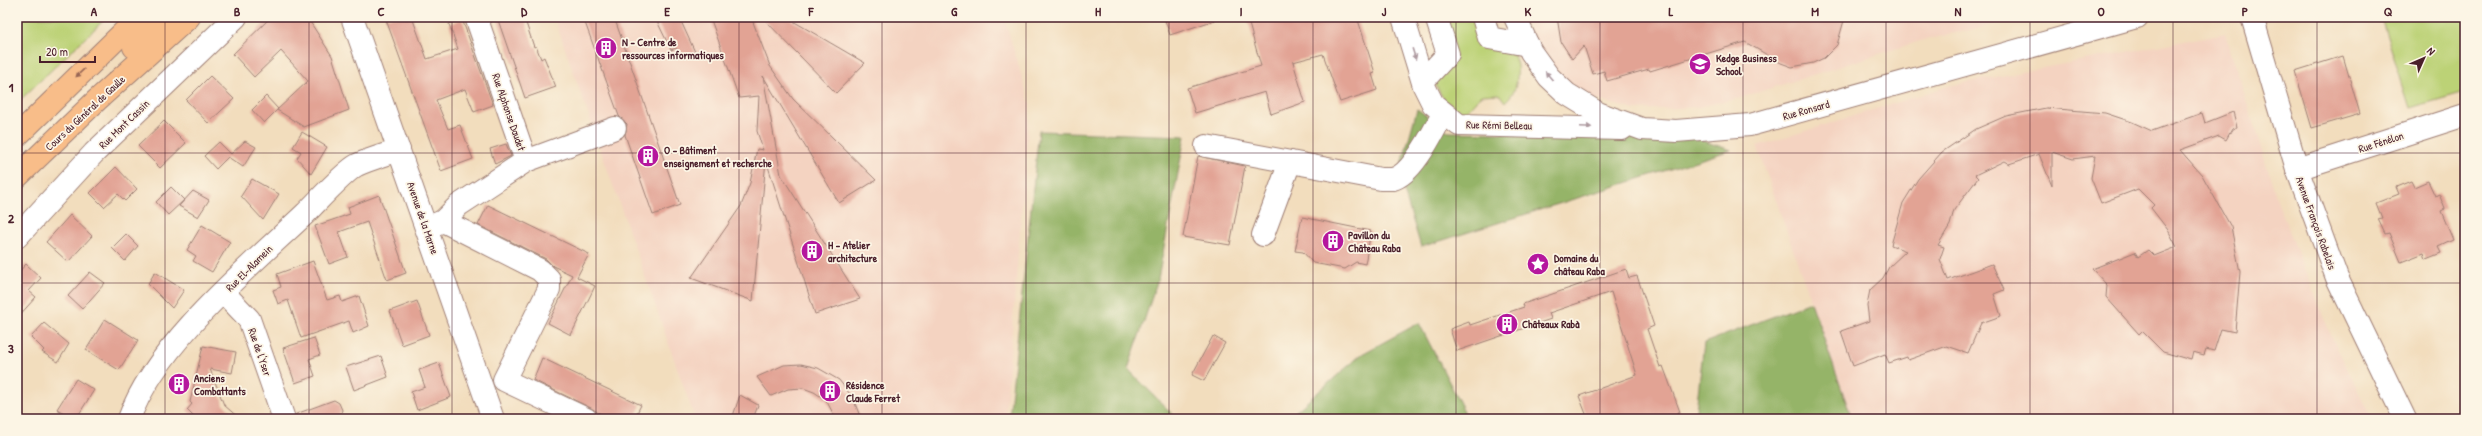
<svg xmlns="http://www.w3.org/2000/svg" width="2482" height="436" viewBox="0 0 2482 436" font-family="'Patrick Hand',sans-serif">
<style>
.built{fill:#f4d3c1}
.green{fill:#bcd276;stroke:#837850}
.forest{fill:#95b467;stroke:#706a49}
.building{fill:#e2a394}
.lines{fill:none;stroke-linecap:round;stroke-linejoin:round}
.minor-casing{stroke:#9e7e74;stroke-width:24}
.major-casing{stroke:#9e7e74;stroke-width:24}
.minor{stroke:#fff;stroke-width:22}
.major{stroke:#f8bd89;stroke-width:22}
.oneway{fill:#ae9aa0}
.oneway2{fill:#986655}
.grid{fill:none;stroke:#4a1f2b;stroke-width:1;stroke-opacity:0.55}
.labels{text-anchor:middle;stroke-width:3.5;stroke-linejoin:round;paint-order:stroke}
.poi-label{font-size:11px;font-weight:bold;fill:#4a1f2b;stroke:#fcf5e5;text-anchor:start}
.street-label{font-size:11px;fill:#4a1f2b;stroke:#fcf5e5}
.neatline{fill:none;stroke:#4a1f2b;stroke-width:1.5}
.grid-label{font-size:13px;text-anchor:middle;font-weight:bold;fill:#4a1f2b}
</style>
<rect width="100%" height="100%" fill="#fcf5e5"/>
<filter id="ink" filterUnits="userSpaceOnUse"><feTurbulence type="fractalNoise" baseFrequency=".025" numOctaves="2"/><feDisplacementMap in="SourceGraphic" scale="8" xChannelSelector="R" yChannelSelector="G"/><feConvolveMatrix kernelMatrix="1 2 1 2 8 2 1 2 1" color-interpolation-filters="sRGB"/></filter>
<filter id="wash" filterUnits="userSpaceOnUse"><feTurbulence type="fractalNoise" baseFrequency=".012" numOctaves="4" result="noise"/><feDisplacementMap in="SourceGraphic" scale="16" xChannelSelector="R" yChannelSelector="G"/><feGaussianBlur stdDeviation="0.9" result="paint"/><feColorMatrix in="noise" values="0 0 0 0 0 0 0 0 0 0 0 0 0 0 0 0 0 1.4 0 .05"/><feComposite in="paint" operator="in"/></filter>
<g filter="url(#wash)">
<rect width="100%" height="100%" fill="#f2ddbd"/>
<g class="built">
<path d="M554,17h450l26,87 -25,315h-310z"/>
<path d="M1524,17h503l-107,24 -180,57 -41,9 -64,3 -45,-12 -27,-20 -23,-29z"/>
<path d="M2225,33l54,172 51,128 42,86h-520l-95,-273 192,-60z"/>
</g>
<g class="green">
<path d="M17,17h90l-90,86z"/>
<path d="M1443,17h33c20,18 45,31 41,61 -1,11 -4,16 -12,24l-6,-8 -18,1 -17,19 -20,-14 -9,-16z"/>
<path d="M2381,17h84v75l-55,16z"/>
</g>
<g class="forest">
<path d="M1417,109l32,23 242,5 40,13 -310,97 -22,-72z"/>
<path d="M1039,131l146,5 -27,143 -30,90 49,50h-168z"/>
<path d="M1811,302l41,117h-157l9,-76z"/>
<path d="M1419,323l49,96h-197l23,-6 68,-59z"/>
</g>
<g id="blocks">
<g class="building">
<path d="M271,17h36l25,39 17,54 -45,17 -27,-17 31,-29 -27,-30 -27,26 -21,-23z"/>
<path d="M385,17h27l15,42 31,-10 -9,-25 13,-5 31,86 -19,7 -9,-23 -29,11 12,29 12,-4 13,34 -32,12z"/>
<path d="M497,17h27l10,30 2,-1 5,13 3,-2 12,30 -31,11z"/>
<path d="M583,17h31l66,188 -27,10 -28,-80 2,-11 -8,-8z"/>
<path d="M655,17h24l16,35 -15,5 -4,-9 -5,2z"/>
<path d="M710,17h41l19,49 23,33 83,81 -37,23 -76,-127 18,99 79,124 -45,15 -49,-154 -13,141 -62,-23 50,-72 9,-23 7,-34 6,1 -6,-19 2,-35 -20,2z"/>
<path d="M762,17h24l79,46 -29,30z"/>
<path d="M1164,17h51v3l-45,15z"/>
<path d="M1247,17h110l18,56 -3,1 5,16 -37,12 -17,-48 -30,8 12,40 -34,12 -6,-22 -70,21 -8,-25 74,-22z"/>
<path d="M1557,17h288l-8,28 -13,13 -11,5 -21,4 -11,-4 -36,-21 -95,29 -1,-2 -42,12 -3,-10 -11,3 -9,-28 -12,13 -11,-17z"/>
<path d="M2343,56l17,58 -48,14 -17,-57z"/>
<path d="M210,76l24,23 -26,24 -22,-23z"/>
<path d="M266,96l12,13 -14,14 -12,-13z"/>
<path d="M2046,108l59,5 27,9 20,9 50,-18 3,10 28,-11 4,15 -5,2 -6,11 -7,-4 -39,14 22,25 29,52 9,45 -5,60 -14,-3 -7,22 -8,-2 -2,6 -11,-3 -2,8 -28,-8 -21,-21 -3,3 -33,-37 1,-12 -15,-16 43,-17 3,5 10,-7 6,6 23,-9 -9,-17 -17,-22 3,-3 -16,-16 -37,14 -10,-25 4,-22 -22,3 -21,-7v34l-13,-32 -30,10 -5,-3 -29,14 3,3 -24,32 -4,15 -12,20 6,2 -4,12 8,21 44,-16 12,26 -10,4 7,22 -20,7 -13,30 -21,-7 -39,14 -1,-3 -18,6 -4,-9 -32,12 -12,-35 28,-10 -2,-16 3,-15 13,-12 6,-11 17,-16 -15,-6 12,-42 15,-24 24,-27 34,-23 30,-13z"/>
<path d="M164,121l22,22 -26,25 -22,-22z"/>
<path d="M302,132l25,15 -16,27 -14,-16 4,-6 -8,-5z"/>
<path d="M245,141l11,6 -13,20 -15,-10 -12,12 -12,-13 15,-14 12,12z"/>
<path d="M506,144l5,12 -16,8 -5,-15z"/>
<path d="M1198,156l47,10 -15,79 -47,-8z"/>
<path d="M116,167l21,22 -12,12 -7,-7 -14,13 -14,-14z"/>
<path d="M252,179l27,15 -16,26 -22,-24z"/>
<path d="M2411,181l3,6 14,-6 7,15 4,-2 6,15 -4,2 12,29 -15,7 3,6 -15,6 -2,-6 -23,9 -12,-29 -4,1 -7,-15 4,-1 -6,-15 23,-9 -3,-7z"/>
<path d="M171,187l13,13 -16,15 -12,-13z"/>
<path d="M193,191l16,9 -11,17 -19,-11z"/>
<path d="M379,195l27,78 -19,7 -20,-58 -28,10 9,25 -19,7 -14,-38 35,-12 -2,-7z"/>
<path d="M488,205l101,49 -12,23 18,9 -24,49 -23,-12 24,-48 -19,-9 -7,-7 -68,-34z"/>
<path d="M70,215l22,21 -24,26 -22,-20z"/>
<path d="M1302,217l69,14 -6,33 -9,-2 -11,7 -32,-6 -10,-11 -8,-1z"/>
<path d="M202,225l28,17 -18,30 -19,-11 3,-5 -9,-6z"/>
<path d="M126,234l12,12 -13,15 -13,-13z"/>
<path d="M313,261l14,39 13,-4 2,6 17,-6 10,30 -16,7 -4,-12 -48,17 -13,-38 -10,4 -5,-14 8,-3 -4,-13z"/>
<path d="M26,264l15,14 -12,13 7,6 -19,21v-44z"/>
<path d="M1626,269l3,9 8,-2 17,50 -7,3 13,38 3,-1 17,46h-2l2,7h-92l-9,-23 58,-21 -26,-83 -62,21 2,6 -94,32 -7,-22 19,-7 1,3 54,-18 -1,-3z"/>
<path d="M90,272l15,11 -23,26 -14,-13z"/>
<path d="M155,272l29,18 -12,18 -24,-24z"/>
<path d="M417,301l12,34 -27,10 -12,-34z"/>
<path d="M105,319l33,21 -19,30 -33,-20z"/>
<path d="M44,323l25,21 -11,18 -16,-10 2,-2 -13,-13z"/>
<path d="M1213,336l12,7 -21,38 -12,-6z"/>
<path d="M314,338l6,17 -11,4 6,17 -20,7 -12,-35z"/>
<path d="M203,346l33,6 -4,21 -22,-4 14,36 16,14h-44l-9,-9 5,-6 -2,-2z"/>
<path d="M381,356l7,21 -34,13 -8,-23z"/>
<path d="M542,358l99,47 -7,14h-25l-18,-11 -58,-28z"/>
<path d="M439,363l12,34 -34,13 -6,-18 14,-5 -6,-17z"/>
<path d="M801,364l17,4 21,12 14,18 8,21h-25l-10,-19 -12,-8 -11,-4 -15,1 -17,7 -14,-19 27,-12z"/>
<path d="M76,379l18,11 -18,29h-2l-17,-10z"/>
<path d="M740,395l18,10 -5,14h-21z"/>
<path d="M334,400l5,3 3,7 -3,9h-43v-5z"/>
</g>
</g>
</g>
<g filter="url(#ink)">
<use href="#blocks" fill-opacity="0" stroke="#9e7e74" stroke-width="1"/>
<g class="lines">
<g class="minor-casing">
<g id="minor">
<path d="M352,17l141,402"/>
<path d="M1403,17l21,69 9,18 26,21 163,4"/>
<path d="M1483,17l6,21 39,7"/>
<path d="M1515,17l16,35 18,25 18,17 31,19 44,16 34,2 74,-6 387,-108"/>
<path d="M2252,17l45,152 40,109 68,141"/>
<path d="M1423,81l25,-27 -12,-37"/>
<path d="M1206,146l175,33c4,0 9,0 12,0 20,-5 41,-49 50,-65"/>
<path d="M526,161l89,-33"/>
<path d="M2297,169l168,-54"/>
<path d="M443,221l97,49 9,9v10l-45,91 82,39"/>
<path d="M431,226l12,-5 16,-16 67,-44 -50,-144"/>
<path d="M1263,235l27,-73"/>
<path d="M17,237l77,-84 142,-136"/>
<path d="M224,293l25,26 35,100"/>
<path d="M129,419c26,-74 120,-152 177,-206 11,-11 38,-41 51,-48 13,-6 28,-10 42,-15"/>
</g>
</g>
<g class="major-casing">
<g id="major">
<path d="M134,47l31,-30"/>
<path d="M17,136l122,-119"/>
<path d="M17,177l80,-77 92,-83"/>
</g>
</g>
<use href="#minor" class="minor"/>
<use href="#major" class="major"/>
</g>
<defs><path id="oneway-solid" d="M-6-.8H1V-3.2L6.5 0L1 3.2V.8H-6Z"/></defs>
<g class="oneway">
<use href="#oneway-solid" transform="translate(1414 54) rotate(72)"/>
<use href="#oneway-solid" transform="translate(1549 76) rotate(-130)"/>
<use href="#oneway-solid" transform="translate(1586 127) rotate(2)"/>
</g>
<use class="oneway2" href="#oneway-solid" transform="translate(80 73) rotate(136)"/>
</g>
<path class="grid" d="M165,17v402M309,17v402M452,17v402M596,17v402M739,17v402M882,17v402M1026,17v402M1169,17v402M1313,17v402M1456,17v402M1600,17v402M1743,17v402M1886,17v402M2030,17v402M2173,17v402M2317,17v402M17,153h2448M17,283h2448"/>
<defs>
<g id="building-disc" transform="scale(1.15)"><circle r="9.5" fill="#b5179e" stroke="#fcf5e5"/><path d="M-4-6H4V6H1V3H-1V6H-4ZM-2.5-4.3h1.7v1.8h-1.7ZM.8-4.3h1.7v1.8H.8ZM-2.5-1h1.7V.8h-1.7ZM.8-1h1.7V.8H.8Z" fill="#fff"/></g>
<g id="university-disc" transform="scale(1.15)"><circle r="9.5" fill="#b5179e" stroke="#fcf5e5"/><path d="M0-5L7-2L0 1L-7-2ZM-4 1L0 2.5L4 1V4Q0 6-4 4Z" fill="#fff"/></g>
<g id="sight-disc" transform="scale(1.15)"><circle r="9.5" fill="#b5179e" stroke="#fcf5e5"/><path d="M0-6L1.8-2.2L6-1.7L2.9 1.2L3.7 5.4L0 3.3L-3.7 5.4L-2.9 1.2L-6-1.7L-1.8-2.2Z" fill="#fff"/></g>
</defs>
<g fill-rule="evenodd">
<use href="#building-disc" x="606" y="48"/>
<use href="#university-disc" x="1700" y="64"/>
<use href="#building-disc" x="648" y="156"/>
<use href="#building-disc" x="1333" y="241"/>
<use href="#building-disc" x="812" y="251"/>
<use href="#sight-disc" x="1538" y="264"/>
<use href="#building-disc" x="1507" y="324"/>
<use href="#building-disc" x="179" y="384"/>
<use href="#building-disc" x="830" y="391"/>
</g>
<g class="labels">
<g class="poi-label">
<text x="622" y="46">N - Centre de<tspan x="622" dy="13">ressources informatiques</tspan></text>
<text x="1716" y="62">Kedge Business<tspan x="1716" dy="13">School</tspan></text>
<text x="664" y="154">O - Bâtiment<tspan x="664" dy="13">enseignement et recherche</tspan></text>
<text x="1348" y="239">Pavillon du<tspan x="1348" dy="13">Château Raba</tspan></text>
<text x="828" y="249">H - Atelier<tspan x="828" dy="13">architecture</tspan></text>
<text x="1554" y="262">Domaine du<tspan x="1554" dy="13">château Raba</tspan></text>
<text x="1522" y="328">Châteaux Rabà</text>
<text x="194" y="382">Anciens<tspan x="194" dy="13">Combattants</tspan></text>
<text x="846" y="389">Résidence<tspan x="846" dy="13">Claude Ferret</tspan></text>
</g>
<g class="street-label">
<text transform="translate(1806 110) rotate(-16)" y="4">Rue Ronsard</text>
<text transform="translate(509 112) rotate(71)" y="4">Rue Alphonse Daudet</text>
<text transform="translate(85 113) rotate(-43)" y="4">Cours du Général de Gaulle</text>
<text transform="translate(124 124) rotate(-44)" y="4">Rue Mont Cassin</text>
<text transform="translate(1499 125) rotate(1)" y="4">Rue Rémi Belleau</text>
<text transform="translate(2381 142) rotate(-18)" y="4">Rue Fénélon</text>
<text transform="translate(423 218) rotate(71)" y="4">Avenue de la Marne</text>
<text transform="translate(2316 223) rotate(70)" y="4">Avenue François Rabelais</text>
<text transform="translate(249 268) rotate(-45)" y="4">Rue El-Alamein</text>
<text transform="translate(260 352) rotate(71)" y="4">Rue de l'Yser</text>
</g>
</g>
<rect width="2482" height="436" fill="none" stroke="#fcf5e5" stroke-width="44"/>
<g transform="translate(2424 58) rotate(45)" stroke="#fcf5e5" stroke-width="3" paint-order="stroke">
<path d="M0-3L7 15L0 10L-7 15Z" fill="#4a1f2b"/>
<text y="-6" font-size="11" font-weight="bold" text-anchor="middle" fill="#4a1f2b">N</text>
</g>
<path d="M40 56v6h55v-6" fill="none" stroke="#4a1f2b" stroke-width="2"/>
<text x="46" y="56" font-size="12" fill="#4a1f2b" stroke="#fcf5e5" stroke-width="3" paint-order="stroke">20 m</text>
<rect x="22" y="22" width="2438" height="392" class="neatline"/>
<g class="grid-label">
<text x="94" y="16">A</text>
<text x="237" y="16">B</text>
<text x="381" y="16">C</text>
<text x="524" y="16">D</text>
<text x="667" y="16">E</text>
<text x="811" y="16">F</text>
<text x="954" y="16">G</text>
<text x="1098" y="16">H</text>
<text x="1241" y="16">I</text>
<text x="1384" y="16">J</text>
<text x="1528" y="16">K</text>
<text x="1671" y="16">L</text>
<text x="1815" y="16">M</text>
<text x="1958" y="16">N</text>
<text x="2101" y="16">O</text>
<text x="2245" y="16">P</text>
<text x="2388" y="16">Q</text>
<text x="11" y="92">1</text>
<text x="11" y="223">2</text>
<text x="11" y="353">3</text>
</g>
</svg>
